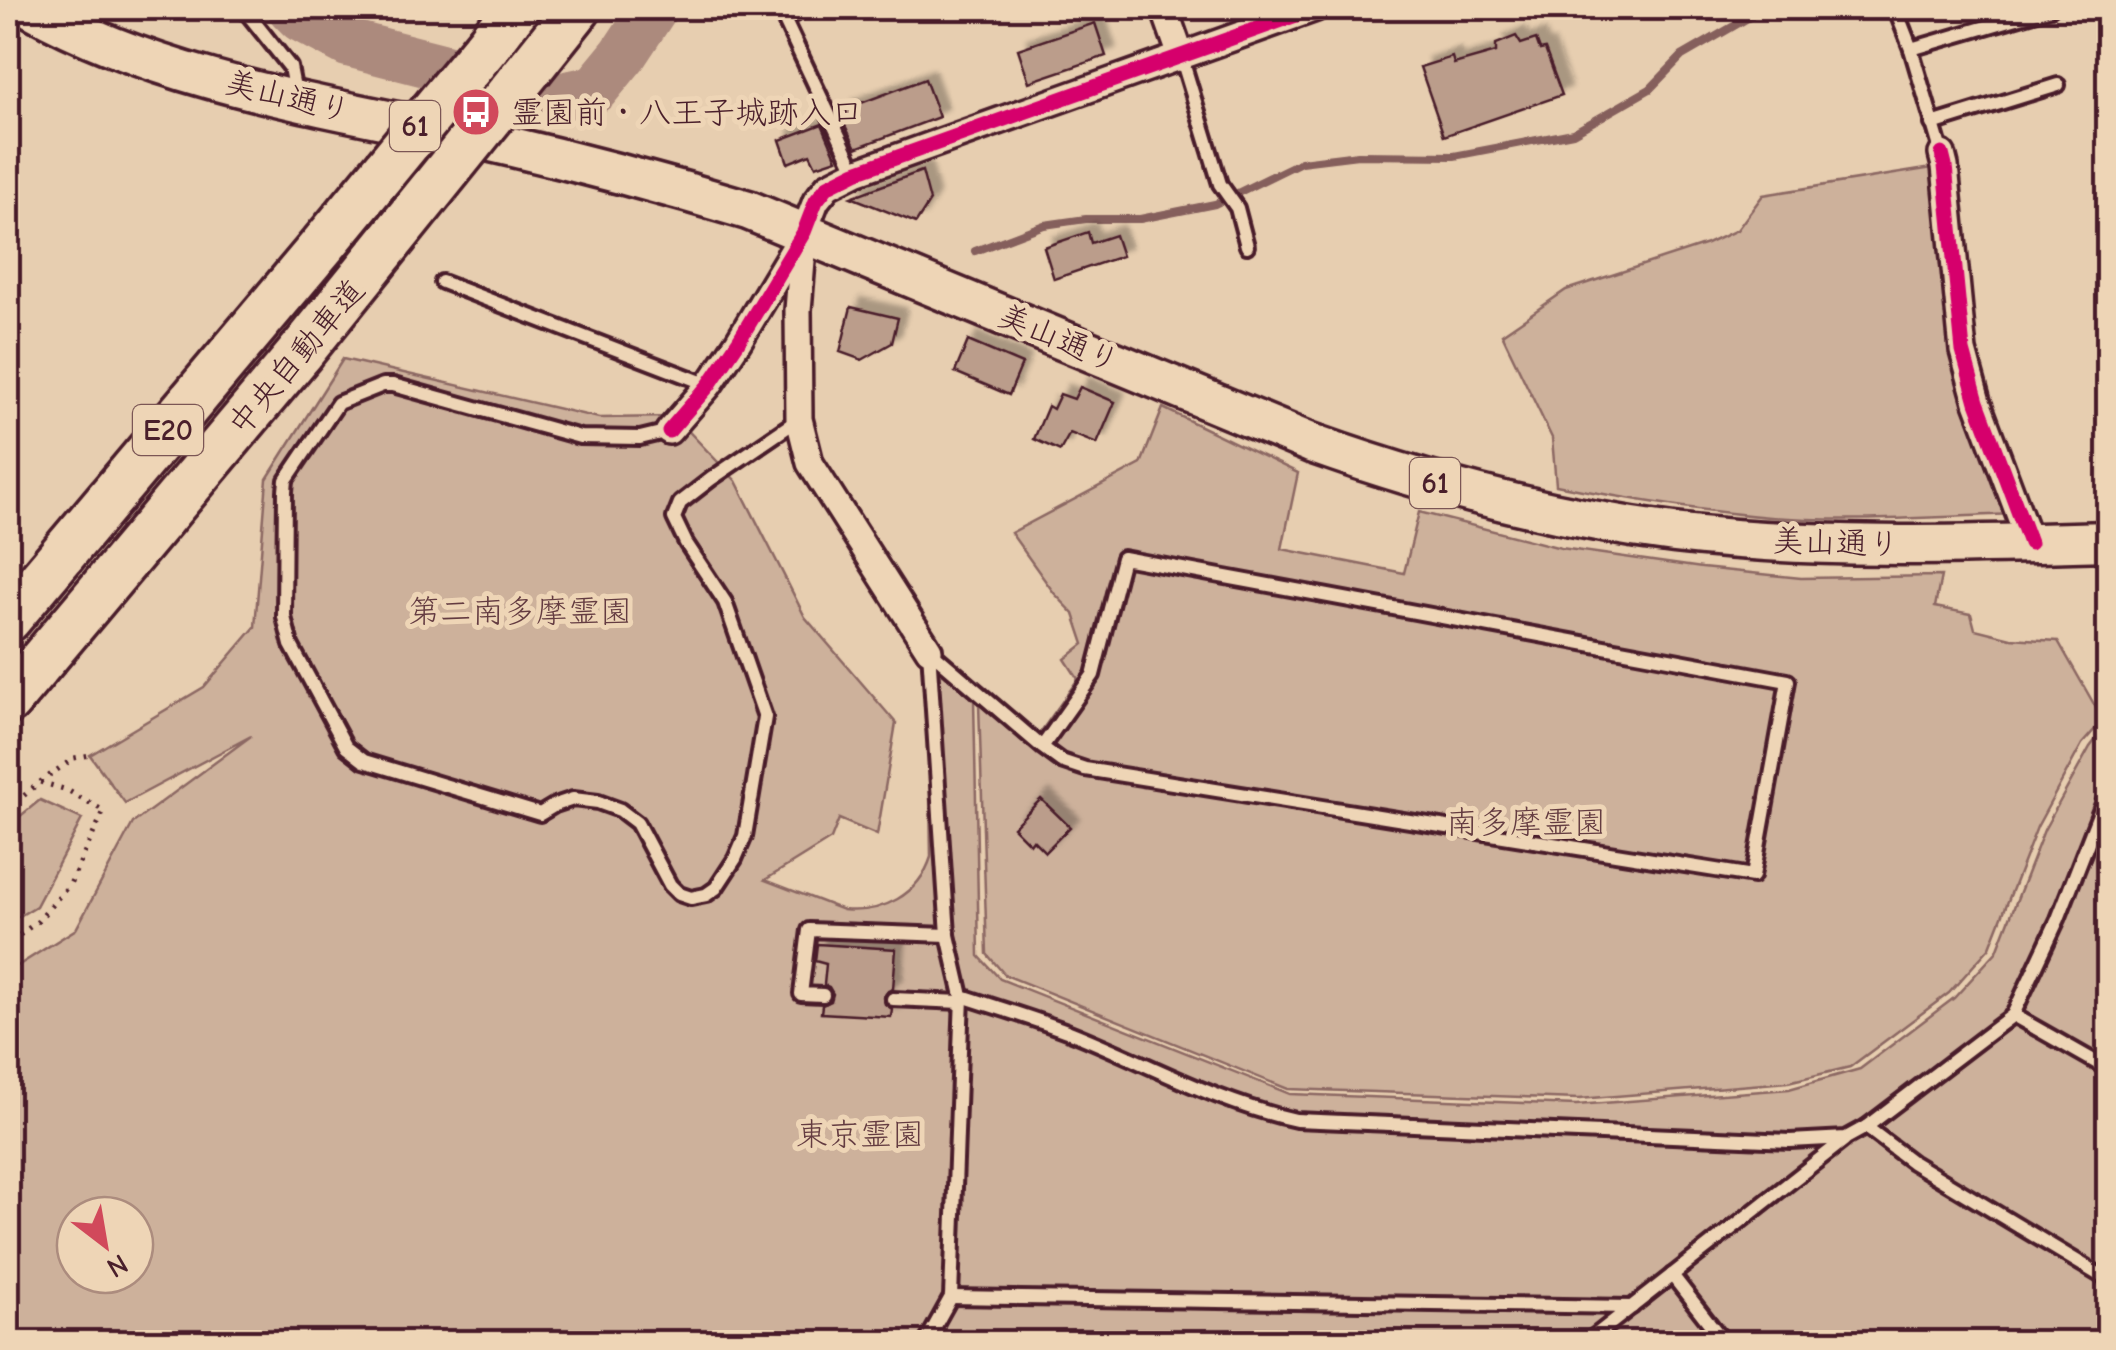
<svg xmlns="http://www.w3.org/2000/svg" width="2116" height="1350" viewBox="0 0 2116 1350" font-family="'Comic Neue','Klee One',sans-serif">
<style>
.green{fill:#cdb19b;stroke:#8c6863;stroke-width:2.5;fill-rule:evenodd}
.lines{fill:none;stroke-linecap:round;stroke-linejoin:round}
.stream{stroke:#855f5c;stroke-width:8}
.river{stroke:#ac8a7d;stroke-width:48}
.building{fill:#bb9d8b;stroke:#4a1f2b;stroke-width:2.5;filter:url(#shadow)}
.service-casing{stroke:#4a1f2b;stroke-width:20}
.minor-casing{stroke:#4a1f2b;stroke-width:32}
.primary-casing{stroke:#4a1f2b;stroke-width:45}
.motorway-casing{stroke:#4a1f2b;stroke-width:52}
.path{stroke:#4a1f2b;stroke-width:5;stroke-dasharray:2.5 8;stroke-linecap:butt}
.service{stroke:#eed5b6;stroke-width:12}
.minor{stroke:#eed5b6;stroke-width:25}
.primary{stroke:#eed5b6;stroke-width:38}
.motorway{stroke:#eed5b6;stroke-width:45}
.motorway-bridge-casing{stroke:#4a1f2b;stroke-width:52;stroke-linecap:butt}
.motorway-bridge{stroke:#eed5b6;stroke-width:45}
.cycleway-casing{stroke:#eed5b6;stroke-width:21}
.cycleway{stroke:#d6006c;stroke-width:15}
.labels{text-anchor:middle;stroke-width:10;stroke-linejoin:round;paint-order:stroke}
.shield{fill:#eed5b6;stroke:#7b5655;stroke-width:2.5}
.shield-label{font-size:30px;font-weight:bold;fill:#4a1f2b}
.street-label{font-size:32px;fill:#4a1f2b;stroke:#eed5b6}
.poi-label{font-size:32px;fill:#4a1f2b;stroke:#eed5b6;text-anchor:start}
.park-label{font-size:32px;fill:#643c41;stroke:#eed5b6}
</style>
<defs>
<filter id="shadow"><feDropShadow dx="9" dy="-9" stdDeviation="2.5" flood-color="#0004"/></filter>
</defs>
<rect width="100%" height="100%" fill="#e7ceb0"/>
<filter id="ink" filterUnits="userSpaceOnUse"><feTurbulence type="fractalNoise" baseFrequency=".01" numOctaves="2"/><feDisplacementMap in="SourceGraphic" scale="20" xChannelSelector="R" yChannelSelector="G"/><feConvolveMatrix kernelMatrix="1 2 1 2 8 2 1 2 1" color-interpolation-filters="sRGB"/></filter>
<g filter="url(#ink)">
<g class="green">
<path d="M1945,166l18,185 54,163c-82,3 -165,9 -247,3 -72,-6 -143,-18 -214,-32l-4,-47 -50,-104 64,-44 141,-46 30,-14 26,-35z"/>
<path d="M343,359l256,59 76,-1 61,64 69,136 91,106 -19,112 -38,-16 -8,20 -66,41 78,30c39,4 76,-15 88,-53l-3,-197 46,39 5,257 21,23 290,115 286,11 213,-16 71,-20 94,-71 43,-47 47,-121 46,-83 18,-23v618h-2100v-370l68,-43 57,-106 118,-87 -126,67 -35,-48 114,-68 51,-60 12,-148zM75,1215h60v60h-60z"/>
<path d="M1163,408l135,65 -16,76 122,24 15,-61 142,36 141,20 99,10 140,-2 -6,31 36,7 4,15 36,9 47,3 45,79 -21,24 -45,83 -47,120 -41,46 -99,74 -62,15 -209,17 -291,-10 -283,-114 -18,-21 -8,-250 51,43 48,-68 -13,-20 19,-15 -10,-30 -20,-21 -43,-60 130,-69z"/>
<path d="M40,800l42,19 -46,87 -28,17v-97z"/>
</g>
<g class="lines">
<g class="stream">
<path d="M580,92l16,15"/>
<path d="M975,251l69,-26 42,-6h54l75,-15 86,-42 57,-7 96,1 119,-23 77,-44 32,-33 83,-48"/>
</g>
<path class="river" d="M291,8l10,10 47,25 210,54 37,-8 28,-34 31,-47"/>
</g>
<g class="building">
<path d="M1095,23l11,33 -77,26 -11,-33z"/>
<path d="M1516,36l5,8 15,-5 4,11 5,-1 17,46 -118,41 -24,-69 32,-10 2,7 42,-12v-8z"/>
<path d="M925,79l14,38 -83,31 -15,-31 6,-3 -2,-5z"/>
<path d="M822,124l15,35 -21,7 -6,-12 -22,9 -8,-23z"/>
<path d="M922,171l8,30 -14,22 -65,-26z"/>
<path d="M1088,232l3,11 24,-8 7,21 -68,23 -10,-32z"/>
<path d="M851,307l47,11 -6,25 -30,17 -22,-8z"/>
<path d="M968,341l54,23 -13,31 -54,-23z"/>
<path d="M1080,387l35,15 -18,42 -27,-11 -10,18 -26,-12 14,-33 5,3 7,-15 14,5z"/>
<path d="M1041,799l29,28 -25,25 -12,-12 -3,4 -17,-17z"/>
<path d="M817,944l79,5 -3,40 -5,2 -5,7 2,6 7,5 -1,8 -70,-4 1,-8 9,-4 2,-7 -4,-7 -5,-2 2,-21 -11,-3z"/>
</g>
<g class="lines">
<g class="service-casing">
<g id="service">
<path d="M243,8l47,59 5,26"/>
<path d="M808,8l-24,11 72,153"/>
<path d="M1895,8l16,41 31,105"/>
<path d="M1911,49l140,-41"/>
<path d="M1181,56l39,128 17,24 10,38"/>
<path d="M1932,124l126,-39"/>
<path d="M442,282l267,103"/>
<path d="M669,431l-29,7 -60,-1 -187,-52h-10l-45,18 -52,77 -1,11 -1,126 7,28 55,102 18,14 176,53 15,-9 18,-6 25,3 22,8 17,13 33,62 9,9 12,4 15,-3 10,-7 19,-29 10,-23 20,-119 -40,-115 -39,-59 -12,-25 6,-15 31,-24 88,-60"/>
<path d="M929,650l113,97 19,14 24,8 668,107 35,-195 -665,-123 -30,117 -51,72"/>
<path d="M823,995l-22,-1 8,-64 139,5"/>
<path d="M962,996c36,12 74,23 110,37 75,30 145,70 224,87l494,21 56,-3 20,-11 147,-112 45,-96 50,-128"/>
<path d="M893,999l68,3"/>
<path d="M2013,1015l95,54"/>
<path d="M1866,1127l46,35 196,118"/>
<path d="M1672,1275l52,67"/>
<path d="M951,1297l681,10"/>
<path d="M926,1342l25,-45 11,-301 -14,-61 -19,-285"/>
<path d="M1587,1342l257,-202"/>
<path d="M2093,1342l15,-12"/>
</g>
</g>
<g class="minor-casing">
<g id="minor">
<path d="M1164,8l17,48"/>
<path d="M1942,154l3,12 18,185 14,51 53,141"/>
<path d="M804,237l-6,73 1,109 11,44 119,187"/>
<path d="M669,431l40,-46 29,-43 66,-110 12,-31 12,-15 28,-14 460,-164"/>
</g>
</g>
<g class="primary-casing">
<path id="primary" d="M31,8c125,70 276,95 415,124 102,22 202,48 302,78l563,233c118,42 238,74 363,90 143,17 290,12 434,8"/>
</g>
<g class="motorway-casing">
<g id="motorway">
<path d="M490,42l26,-34"/>
<path d="M531,67l47,-59"/>
<path d="M8,619l320,-380"/>
<path d="M8,701l293,-349"/>
</g>
</g>
<g class="path">
<path d="M40,782l34,-24 16,-3"/>
<path d="M8,809l32,-27 27,8 37,21 -34,73 -32,37 -30,23"/>
</g>
<use href="#service" class="service"/>
<use href="#minor" class="minor"/>
<use href="#primary" class="primary"/>
<use href="#motorway" class="motorway"/>
<g class="motorway-bridge-casing">
<g id="motorway-bridge">
<path d="M328,239l162,-197"/>
<path d="M301,352l230,-285"/>
</g>
</g>
<use href="#motorway-bridge" class="motorway-bridge"/>
<g class="cycleway-casing">
<g id="cycleway">
<path d="M1942,154l3,12 18,185 14,51 53,141"/>
<path d="M669,431l40,-46 29,-43 66,-110 12,-31 12,-15 28,-14 460,-164"/>
</g>
</g>
<use href="#cycleway" class="cycleway"/>
</g>
</g>
<defs>
<g id="bus-disc" transform="scale(2.5)"><circle r="9.5" fill="#d1495b" stroke="#eed5b6"/><path d="M-5-6H5V4H4V6H2V4H-2V6H-4V4H-5ZM-3.5-4V0h7V-4ZM-3.5 1.2v1.5H-2V1.2ZM2 1.2v1.5H3.5V1.2Z" fill="#fff"/></g>
</defs>
<g fill-rule="evenodd">
<use href="#bus-disc" x="476" y="112"/>
</g>
<g class="labels">
<g class="shield">
<rect x="390" y="101" width="50" height="50" rx="8"/>
<rect x="133" y="405" width="70" height="50" rx="8"/>
<rect x="1410" y="458" width="50" height="50" rx="8"/>
</g>
<g class="shield-label">
<text x="415" y="136">61</text>
<text x="168" y="440">E20</text>
<text x="1435" y="493">61</text>
</g>
<g class="street-label">
<text transform="translate(288 96) rotate(14)" y="11">美山通り</text>
<text transform="translate(1059 338) rotate(23)" y="11">美山通り</text>
<text transform="translate(296 357) rotate(-50)" y="11">中央自動車道</text>
<text transform="translate(1836 542) rotate(2)" y="11">美山通り</text>
</g>
<g class="poi-label">
<text x="511" y="123">霊園前・八王子城跡入口</text>
</g>
<g class="park-label">
<text x="520" y="622">第二南多摩霊園</text>
<text x="1526" y="833">南多摩霊園</text>
<text x="860" y="1145">東京霊園</text>
</g>
</g>
<rect width="2116" height="1350" fill="none" stroke="#eed5b6" stroke-width="40"/>
<rect x="20" y="20" width="2076" height="1310" fill="none" stroke="#4a1f2b" stroke-width="4" filter="url(#ink)"/>
<g transform="translate(105 1245) rotate(149)"><circle r="48" fill="#eed5b6" stroke="#ac8c7e" stroke-width="2.5"/>
<path d="M0-8L18 38L0 25L-18 38Z" fill="#d1495b"/>
<text y="-15" font-size="28" font-weight="bold" text-anchor="middle" fill="#4a1f2b">N</text>
</g>
</svg>
